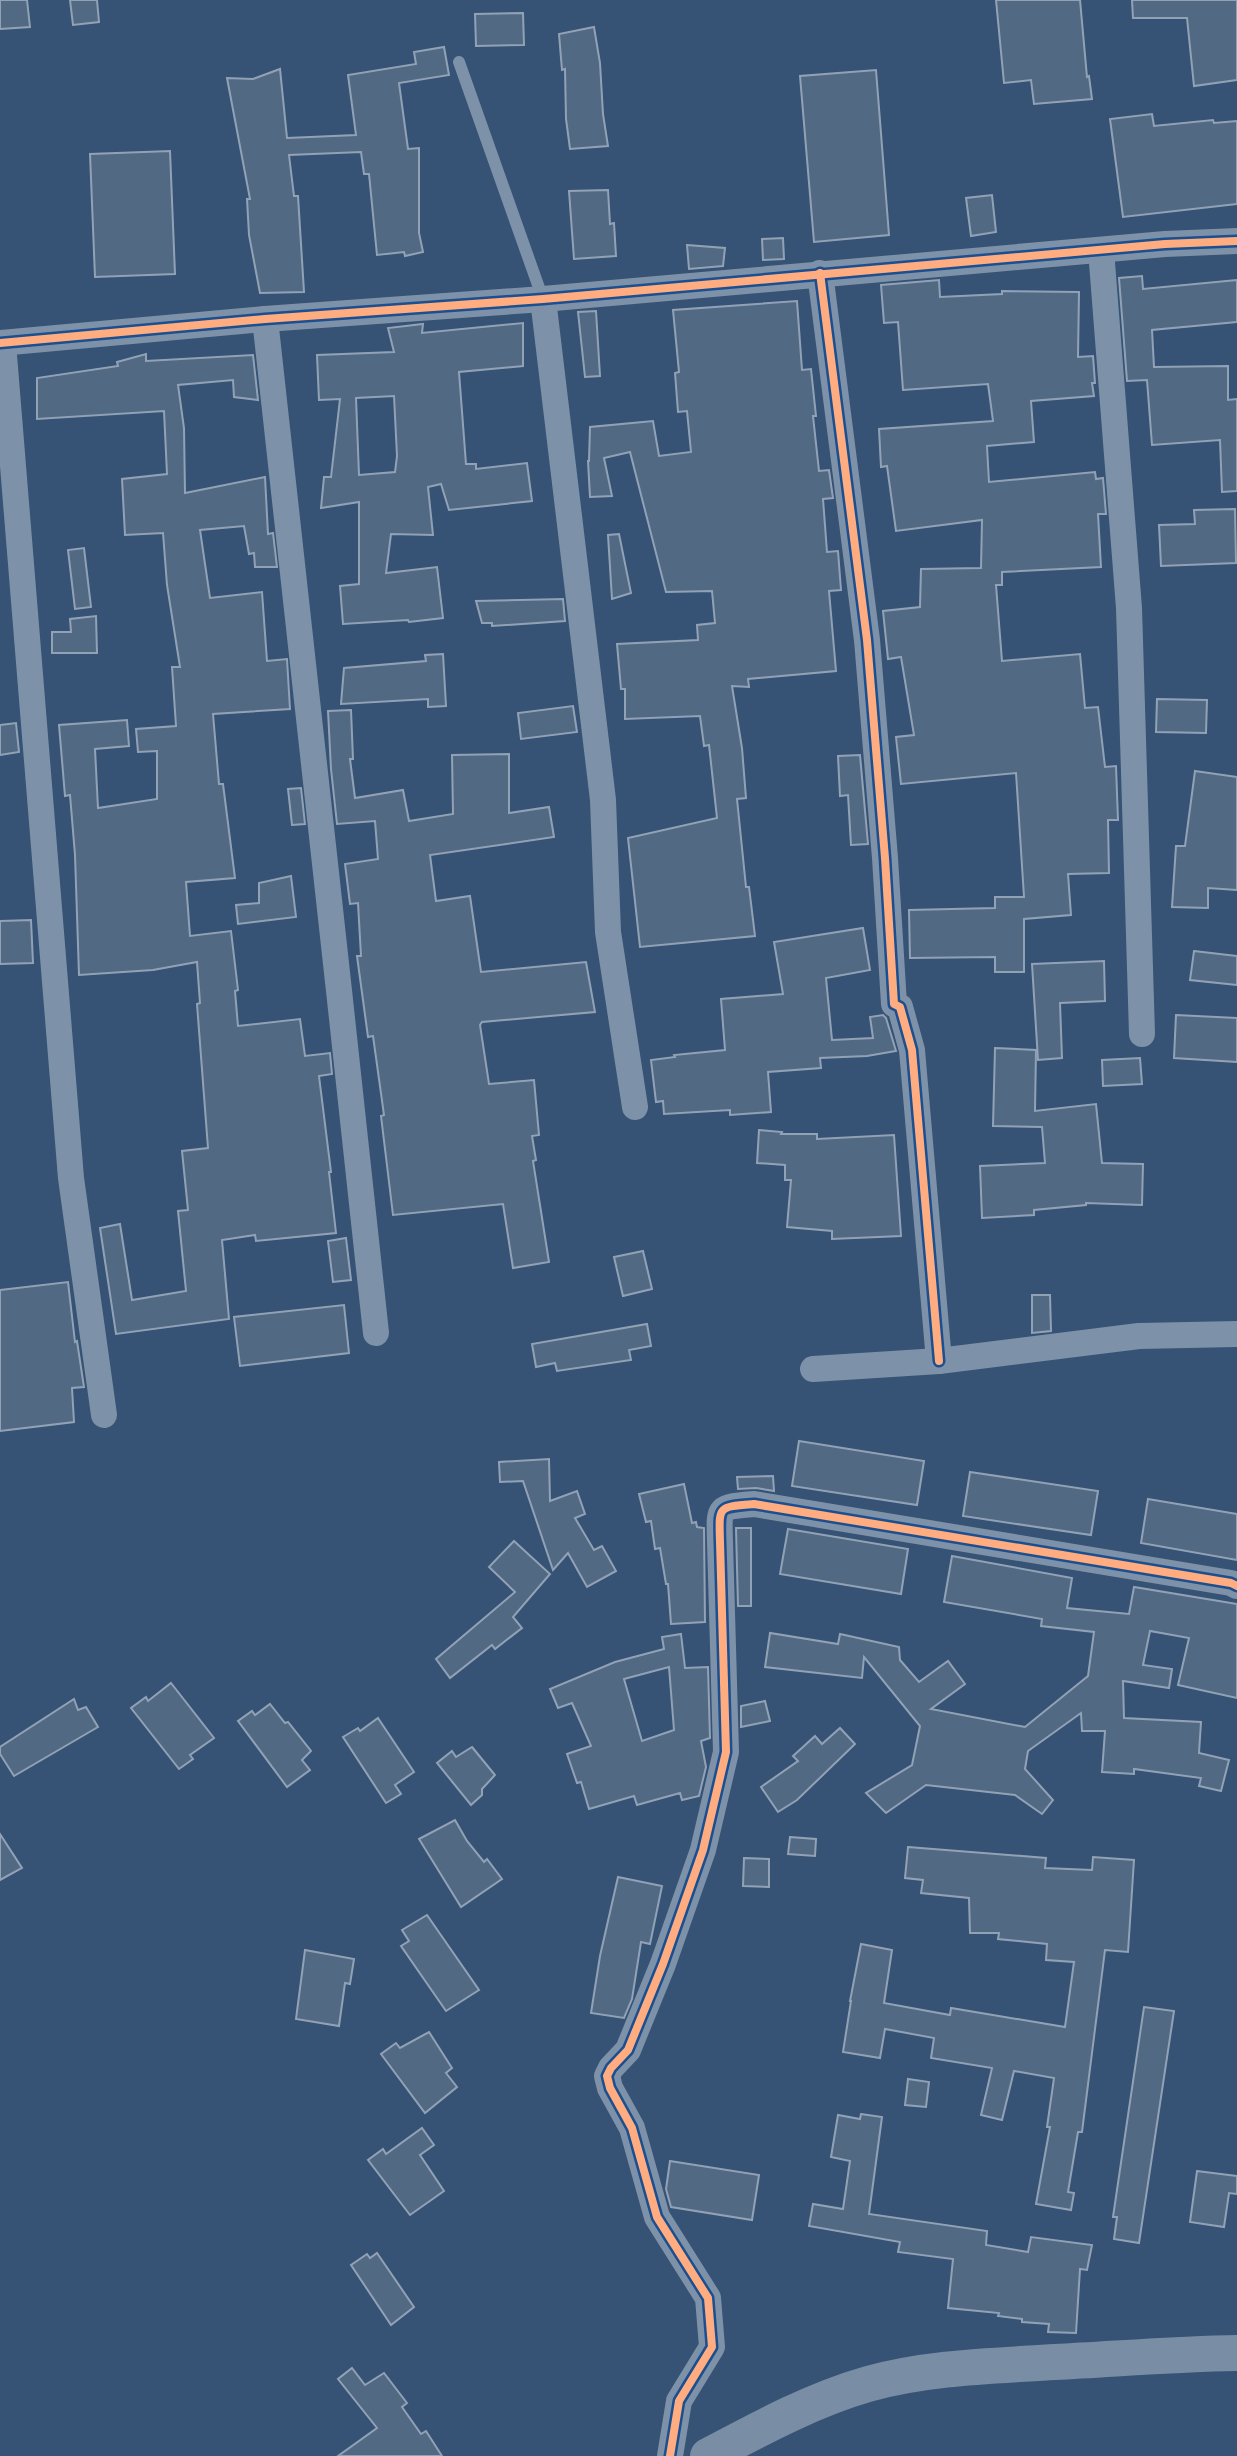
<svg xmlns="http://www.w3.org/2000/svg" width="1237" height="2456" viewBox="0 0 1237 2456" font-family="Figtree,sans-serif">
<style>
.building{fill:#526984;stroke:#92a2b6;stroke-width:2;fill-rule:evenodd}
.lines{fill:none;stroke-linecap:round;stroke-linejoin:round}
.service{stroke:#7d92a8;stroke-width:12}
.minor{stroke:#7d92a8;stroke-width:26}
.secondary{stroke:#798da4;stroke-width:36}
.cycleway-casing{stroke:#1b4f8f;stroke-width:13}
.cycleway{stroke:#ffac80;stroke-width:8}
</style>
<rect width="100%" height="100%" fill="#365274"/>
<g class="building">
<path d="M0,0h27l3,27 -30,2z"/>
<path d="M70,0h27l2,22 -26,3z"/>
<path d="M996,0h84l7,77 2,-1 3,23 -58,5 -3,-24 -27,3z"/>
<path d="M1132,0h105v80l-43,6 -7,-68h-54z"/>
<path d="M523,13l1,32 -48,1 -1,-32z"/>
<path d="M594,27l6,36 3,51 5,32 -38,3 -4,-30 -1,-50 -3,1 -3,-36z"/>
<path d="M444,47l5,28 -50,8 9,66 11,-1v85l4,19 -18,4 -1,-4 -27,3 -8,-81h-5l-3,-22 -72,3 5,41h4l6,96 -44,1 -11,-58 -2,-36h3l-23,-121 26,1 27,-10 7,69 69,-3 -8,-60 68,-11 -2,-12z"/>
<path d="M876,70l13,165 -75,7 -14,-166z"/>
<path d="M1152,114l2,12 59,-6 1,3 23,-2v83l-114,13 -13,-98z"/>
<path d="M170,151l5,123 -80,3 -5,-123z"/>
<path d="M608,190l2,34 4,-1 2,33 -42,3 -5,-68z"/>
<path d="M992,195l4,37 -25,4 -5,-38z"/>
<path d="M783,238l1,21 -21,1 -1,-21z"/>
<path d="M687,245l38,3 -2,18 -34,3z"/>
<path d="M1142,276l1,13 94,-9v42l-85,8 2,37 74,-1v34l9,-1v92l-15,1 -2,-52 -68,5 -5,-65 -20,1 -8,-103z"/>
<path d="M939,280l1,17 62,-3v-3l77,1 -1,65 15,-1 2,27h-3l2,13 -63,5 3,41 -47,4 2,36 106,-10 1,7 7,-1 3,36h-8l3,53 -99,5v13h-6l6,76 78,-7 5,54 13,-1 7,60 11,-1 2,54h-10l1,53 -41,1 3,41 -47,4v53h-29v-15l-85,1 -1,-48 86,-2v-11h29l-8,-124 -115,11 -5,-47 18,-2 -13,-78 -13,2 -5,-48 37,-4 1,-38 60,-1 1,-48 -86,11 -9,-65 -6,1 -2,-38 114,-8 -5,-37 -85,6 -5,-68 -14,1 -3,-38z"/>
<path d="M797,301l5,69 9,-1 5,47h-3l6,55 10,-1 4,28 -10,1 4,53 11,-1 3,39 -12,1 7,80 -88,8 1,8 -17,-1 10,62 4,50 -9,1 9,88h3l6,49 -115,11 -12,-109 89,-20 -8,-73 -5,1 -4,-30 -75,3v-30h-4l-4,-45 81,-4 -1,-15 18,-2 -3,-32 -46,1 -36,-140 -26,6 8,38 -22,1 -2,-36h1l1,-34 63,-6 6,35 32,-4 -4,-41 -9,1 -3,-39 4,-1 -6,-62z"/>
<path d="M596,311l4,65 -15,1 -7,-65z"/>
<path d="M523,323v43l-64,6 7,92h10v5l51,-6 5,38 -83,9 -8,-26 -13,3 5,48 -42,-1 -5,39 51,-6 6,51 -34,4 -1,-2 -65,4 -3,-38 19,-2v-82l-38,6 3,-31h7l9,-78 -21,1 -2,-45 77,-3 -6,-24 35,-4 -1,9zM394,396l3,60 -2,16 -36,3 -3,-77z"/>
<path d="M146,354v7l107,-6 5,45 -24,-3 -1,-17 -55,5 6,43 1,65 80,-16 3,57 5,-1 4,34h-22l-1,-14 -5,1 -5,-28 -44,4 10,68 52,-6 5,69 20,-2 3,50 -77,5 6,70h4l12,94 -49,4 4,54 41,-5 7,59 -3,1 3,35 62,-7 5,37 25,-3 2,21 -13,2 12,96h-2l7,61 -80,8 -1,-6 -33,5 7,79 -113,15 -16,-106 20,-4 12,76 54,-9 -8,-80 10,-1 -6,-59 26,-3 -11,-144 3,-1 -3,-41 -44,8 -74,5 -4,-120 -5,-60 -5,1 -6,-71 68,-5 2,26 -34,3 3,59 59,-9v-48l-19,1 -2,-23 40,-3 -4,-59h8l-13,-82 -4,-52 -38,2 -3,-56 45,-5 -3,-63 -127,8v-41l81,-12 -1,-4z"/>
<path d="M1235,509l1,54 -75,3 -2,-41 36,-1 -1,-14z"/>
<path d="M619,534l12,59 -19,6 -4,-64z"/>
<path d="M84,548l7,59 -16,2 -7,-59z"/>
<path d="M563,599l2,22 -73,5v-3h-10l-6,-22z"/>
<path d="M96,616l1,37h-45v-21h19l-1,-13z"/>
<path d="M443,654l3,52 -18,1v-8l-87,5 3,-36 82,-7 -1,-6z"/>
<path d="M1157,699l50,1 -1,33 -50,-1z"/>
<path d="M573,706l4,26 -56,7 -3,-26z"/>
<path d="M351,710l2,49h-3l5,39 48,-8 6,31 44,-7 -1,-59 57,-1v59l40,-6 5,30 -124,18 6,46 34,-5 11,76 105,-10 9,50 -113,10 -2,3 9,59 45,-4 5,55 -7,1 4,24 -3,1 16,101 -36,6 -10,-64 -110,11 -12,-99 3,-1 -11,-79 -5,1 -11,-81h4l-3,-53 -8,1 -5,-40 33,-5 -3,-38 -38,3 -6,-55 -3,-58z"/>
<path d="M16,723l3,29 -19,3v-30z"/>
<path d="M860,755l8,89 -17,1 -3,-50 -8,1 -2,-40z"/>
<path d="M1195,771l42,6v113l-29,-2v20l-36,-1 4,-61h9z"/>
<path d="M301,788l4,36 -13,1 -4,-36z"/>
<path d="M291,876l5,41 -58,7 -2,-19 23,-2v-20z"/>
<path d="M31,920l2,43 -33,1v-43z"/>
<path d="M863,928l7,42 -44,8 6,62 41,-2 -3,-21 13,-2 3,3 10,33 -29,5 -47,2 1,10 -53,4 3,40 -41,3v-5l-66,4 -1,-13 -7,1 -5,-42 24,-3 -1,-2 51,-5 -4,-51 62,-5 -9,-52z"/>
<path d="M1194,951l43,5v29l-47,-5z"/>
<path d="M1104,961l1,40 -45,2 2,55 -24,2 -6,-96z"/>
<path d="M1176,1015l61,3v44l-63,-4z"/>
<path d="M995,1048l41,2 -1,61 61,-7 6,59 41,1 -1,41 -56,-2v2l-52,5v5l-52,3 -2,-52 65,-3 -3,-36 -49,-1z"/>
<path d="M1140,1058l2,26 -39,2 -1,-26z"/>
<path d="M759,1130l23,2 -1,2h36v5l77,-4 7,101 -69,3v-8l-45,-4 4,-47h-6v-15l-28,-2z"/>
<path d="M346,1238l5,42 -18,2 -5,-41z"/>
<path d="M643,1251l9,38 -29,7 -9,-39z"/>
<path d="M68,1282l7,60 2,-1 7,46 -12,1 2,34 -74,9v-141z"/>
<path d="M1032,1295h18l1,36 -19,2z"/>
<path d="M344,1305l5,48 -109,13 -6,-49z"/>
<path d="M647,1324l4,22 -22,4 2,10 -74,11 -2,-8 -19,4 -4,-23z"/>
<path d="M799,1441l125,20 -7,44 -125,-19z"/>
<path d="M549,1459l1,42 27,-10 8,23 -10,4 19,32 8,-4 14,25 -29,16 -19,-34 -15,17 -30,-89 -23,1 -1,-20z"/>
<path d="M970,1472l128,19 -7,44 -128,-19z"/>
<path d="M773,1476l1,15 -18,-3 -18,1 -1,-12z"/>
<path d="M684,1484l8,39 4,-1 1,5 7,1 1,94 -34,2 -3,-40h-2l-6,-36 -5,1 -4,-28 -5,1 -7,-28z"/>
<path d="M1148,1499l89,15v46l-96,-17z"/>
<path d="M736,1528h15v78h-13z"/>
<path d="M788,1529l120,20 -7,45 -121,-20z"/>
<path d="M514,1541l36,33 -37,43 9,11 -27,21 -3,-4 -42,33 -14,-19 79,-67 -26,-25z"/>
<path d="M952,1556l120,22 -5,30 62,6 5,-27 103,17v94l-59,-13 11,-47 -39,-7 -7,34 29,4 -3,19 -46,-7 1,37 77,4 -2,31 30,7 -8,31 -22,-5 2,-8 -67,-9v5l-32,-2 3,-41h-23l-1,-18 -53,38 -3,18 28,31 -11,14 -27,-19 -89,-10 -40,28 -20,-20 46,-28 8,-39 -56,-69 -2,21 -97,-11 5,-34 68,11 2,-10 59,13 1,13 19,22 29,-21 17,23 -34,25 94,18 63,-51 6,-44 -53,-6 1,-7 -98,-17z"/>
<path d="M681,1634l4,34 23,-1 2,71 -9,3 5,26 -7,29 -17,4 -2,-7 -43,12 -3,-9 -45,13 -8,-27 -4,1 -10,-29 24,-8 -19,-43 -14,5 -8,-19 65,-27 49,-13 -2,-12zM669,1667l5,63 -32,11 -18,-62z"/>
<path d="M171,1683l43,55 -24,17 3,4 -14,10 -48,-61 15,-11 2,4z"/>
<path d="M74,1699l4,11 8,-3 12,20 -84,49 -14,-22v-7z"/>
<path d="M765,1701l5,20 -29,6v-21z"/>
<path d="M270,1704l15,19 3,-1 23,29 -9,9 8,10 -23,17 -49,-66 14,-10 3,4z"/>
<path d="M378,1718l36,54 -19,13 6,9 -15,9 -43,-66 15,-9 2,3z"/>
<path d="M840,1728l15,16 -58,56 -19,12 -17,-25 37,-26 -5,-5 22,-20 7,8z"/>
<path d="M472,1747l23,28 -13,14v6l-11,10 -34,-42 15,-12 4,6z"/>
<path d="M455,1820l12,21 17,21 3,-3 15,20 -41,28 -42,-68z"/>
<path d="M0,1834l22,34 -22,12z"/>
<path d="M790,1837l26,2 -1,17 -27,-2z"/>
<path d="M908,1847l138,11 -1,10 47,2 1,-13 41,3 -6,92 -23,-2 -23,182h-4l-10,60 6,1 -3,17 -35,-6 14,-77h-3l7,-49 -40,-7 -12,49 -21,-5 11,-47 -61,-10 3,-20 -49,-9 -5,29 -37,-6 8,-51h-1l11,-57 31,6 -8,53 66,12 1,-7 114,19 9,-65 -28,-2 1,-16 -49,-5 1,-6h-29l-1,-35 -48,-5 2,-13 -18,-2z"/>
<path d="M744,1858l25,1v28l-26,-1z"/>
<path d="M618,1877l44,9 -12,58 -9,-2 -9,57 -8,19 -33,-5 9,-57z"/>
<path d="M427,1915l52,75 -33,21 -45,-65 8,-5 -7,-11z"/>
<path d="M305,1950l49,9 -4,25 -5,-1 -6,43 -43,-7z"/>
<path d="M1144,2007l30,4 -35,232 -25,-4 3,-22h-4z"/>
<path d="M429,2032l23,36 -6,5 11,14 -32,26 -44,-59 15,-11 4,5z"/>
<path d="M908,2079l21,3 -3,25 -21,-2z"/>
<path d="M861,2114l21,3 -13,97 118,17 -1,14 42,7 3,-15 61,8 -5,25 -7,-1 -4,64 -28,-1 1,-8 -27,-2v-3l-24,-3 1,-3 -51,-5 5,-49 -55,-7 2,-10 -91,-16 4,-22 30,5 7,-48 -19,-4 7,-42 22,4z"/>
<path d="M422,2128l12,17 -14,10 24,36 -34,24 -42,-55 15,-11 3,5z"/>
<path d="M670,2161l89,14 -7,45 -81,-13 -5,-18z"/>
<path d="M1197,2171l40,5v18l-8,-1 -5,34 -34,-5z"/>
<path d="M377,2253l37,54 -23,18 -40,-60 16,-11 3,4z"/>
<path d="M352,2368l13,17 19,-12 23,30 -5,4 19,27 5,-3 16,25h-104l39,-28 -39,-49z"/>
</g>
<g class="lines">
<path class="service" d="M459,62l84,237"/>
<g class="minor">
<path d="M1101,250l28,358 13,426"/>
<path d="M820,273l47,367 18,218 9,146 6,3 12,43 27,311"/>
<path d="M543,299l60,501 5,132 27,175"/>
<path d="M265,319c39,337 74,676 111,1014"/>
<path d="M0,343l265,-24 278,-20 622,-55 72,-3"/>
<path d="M3,343l68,835 33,237"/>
<path d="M813,1369l126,-8 200,-25 98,-2"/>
<path d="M670,2456l9,-55 33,-54 -4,-49 -51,-81 -25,-89 -22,-40 -3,-12 4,-8 17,-18 35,-86 40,-114 23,-98 -6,-210c-1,-36 -3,-35 34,-38l477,79 6,3"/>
</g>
<path class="secondary" d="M708,2456c51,-27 104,-56 160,-72 61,-17 125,-18 187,-22 61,-3 121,-8 182,-9"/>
<g class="cycleway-casing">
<g id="cycleway">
<path d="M820,273l47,367 18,218 9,146 6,3 12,43 27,311"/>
<path d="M0,343l265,-24 278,-20 622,-55 72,-3"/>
<path d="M670,2456l9,-55 33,-54 -4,-49 -51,-81 -25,-89 -22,-40 -3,-12 4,-8 17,-18 35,-86 40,-114 23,-98 -6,-210c-1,-36 -3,-35 34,-38l477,79 6,3"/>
</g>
</g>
<use href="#cycleway" class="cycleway"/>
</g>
</svg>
